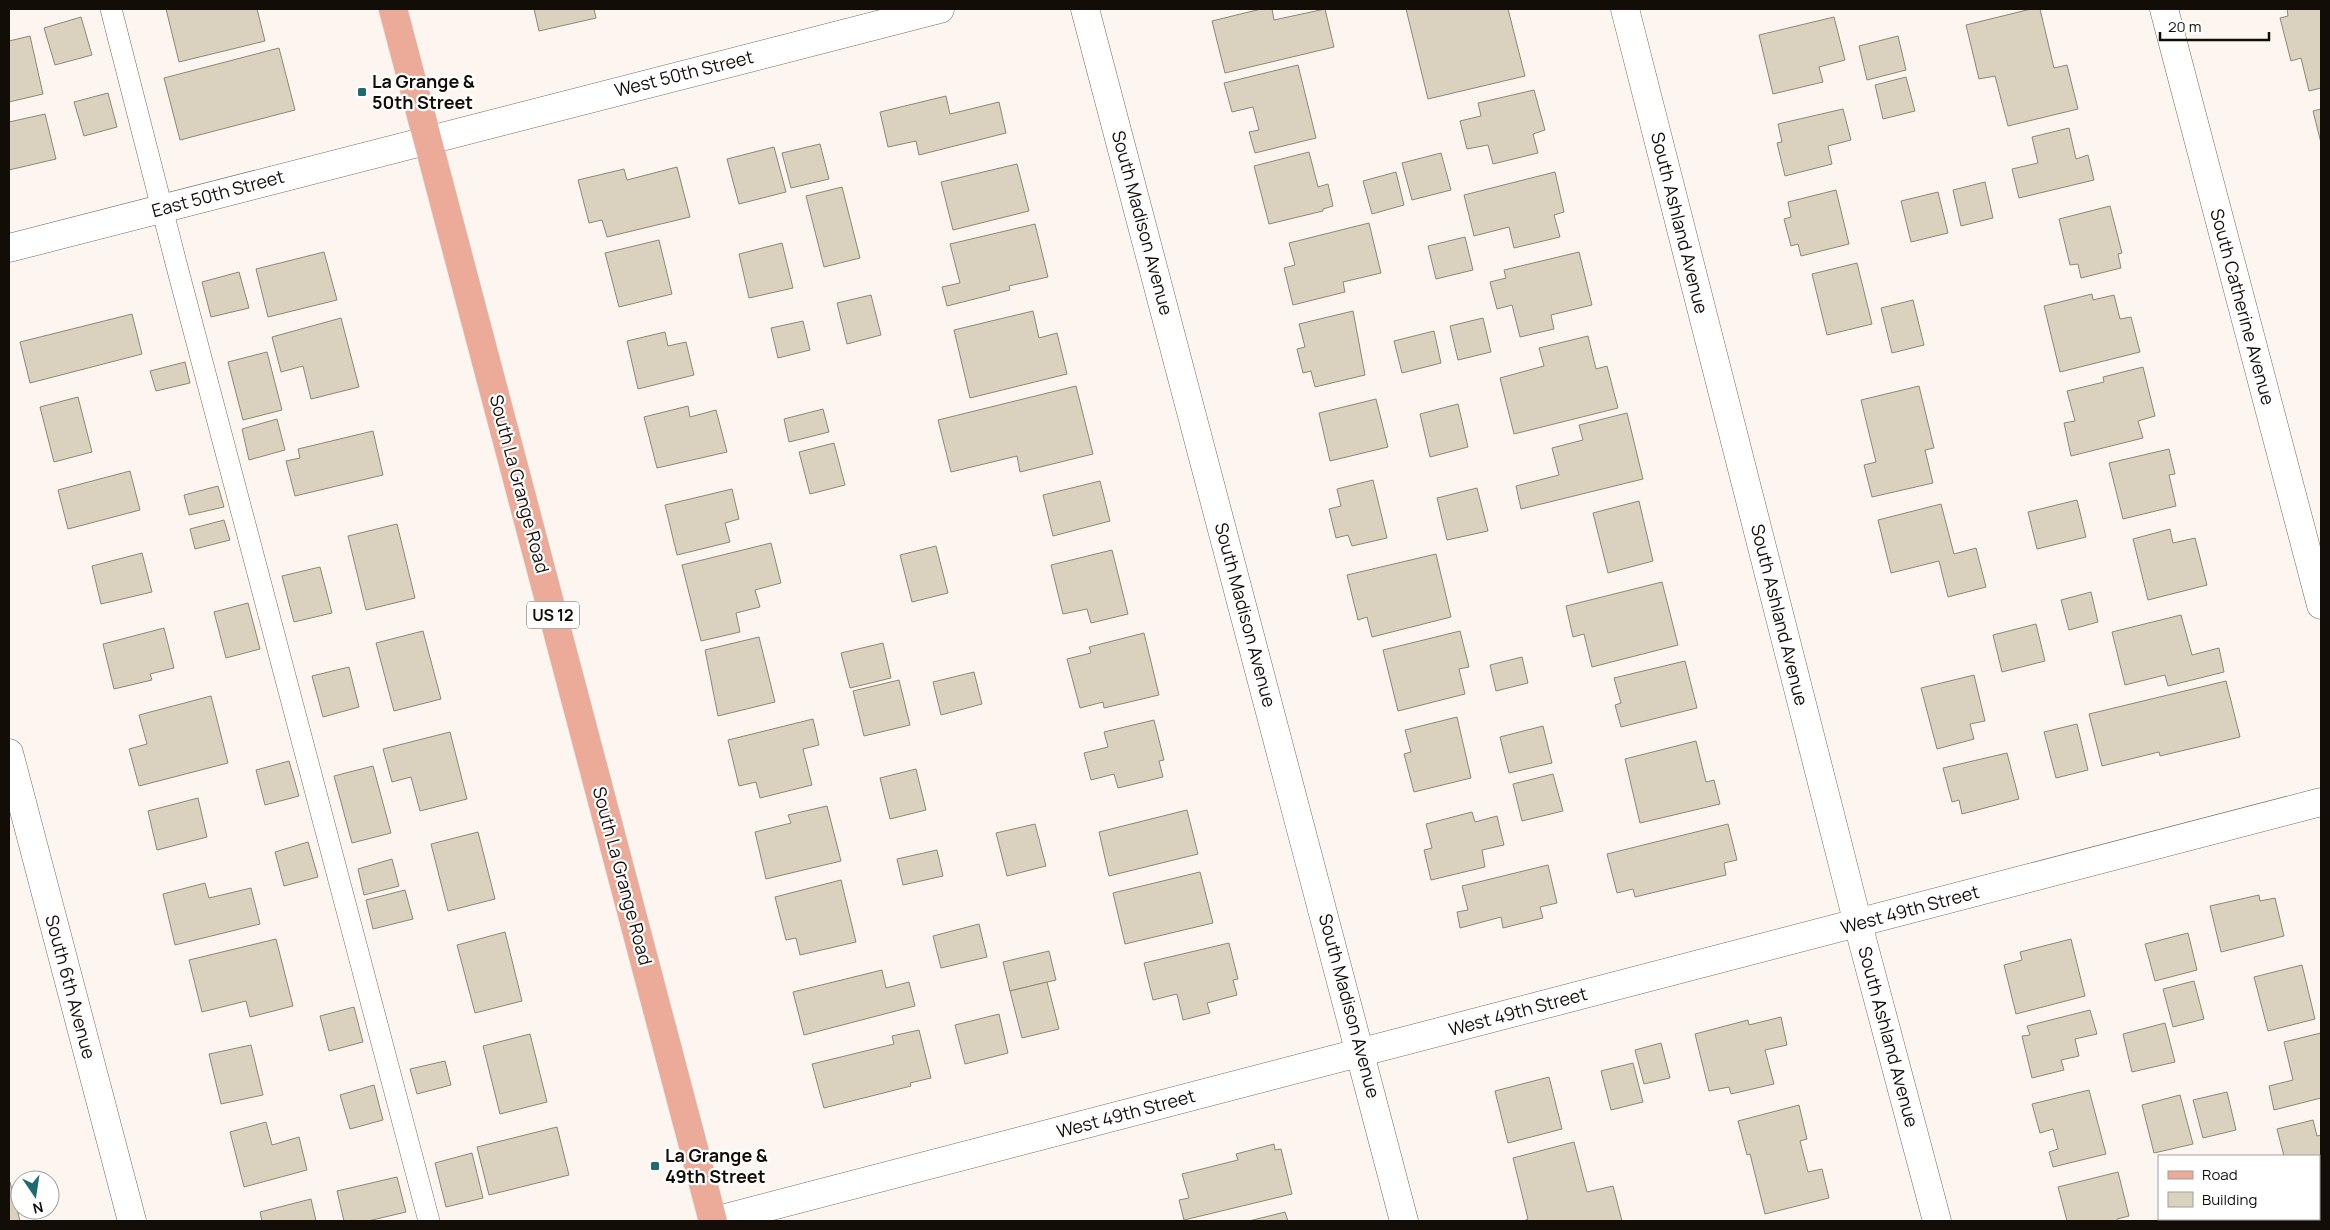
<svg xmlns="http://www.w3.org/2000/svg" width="2330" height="1230" viewBox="0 0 2330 1230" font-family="Manrope,sans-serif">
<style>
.building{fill:#dad2be;stroke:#8e8774}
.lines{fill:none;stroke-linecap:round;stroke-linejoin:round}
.lane-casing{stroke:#796a5c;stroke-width:22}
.street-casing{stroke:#796a5c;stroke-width:29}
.primary-casing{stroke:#d5d3d3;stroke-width:29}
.lane{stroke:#fff;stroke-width:21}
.street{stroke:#fff;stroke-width:28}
.primary{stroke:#ecaa98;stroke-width:28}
.poi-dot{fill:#1e6a6f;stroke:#fff;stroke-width:2}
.labels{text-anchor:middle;stroke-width:4.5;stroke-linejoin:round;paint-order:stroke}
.shield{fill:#fff;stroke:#5a5652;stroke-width:1}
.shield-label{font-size:16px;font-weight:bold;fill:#130d08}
.street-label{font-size:18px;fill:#130d08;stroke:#fff}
.poi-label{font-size:18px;font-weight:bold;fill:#130d08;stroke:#fff;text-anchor:start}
</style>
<rect width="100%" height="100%" fill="#fdf6f0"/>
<g class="building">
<path d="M166,9h91l8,32 -86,21z"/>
<path d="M534,9h60l2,9 -57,13z"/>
<path d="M1261,9h11l2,11 51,-11 9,38 -109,26 -13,-52z"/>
<path d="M1406,9h102l17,67 -97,23z"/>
<path d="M2031,9h9l14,59 13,-3 11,44 -70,17 -13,-50 -16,3 -13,-54z"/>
<path d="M2287,9h34v79l-12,3 -8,-33 -10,3 -11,-43 8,-2z"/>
<path d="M81,17l11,38 -37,10 -11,-37z"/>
<path d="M1834,17l11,43 -26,7 4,15 -50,12 -14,-59z"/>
<path d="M30,36l13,58 -34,8v-61z"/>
<path d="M1898,36l8,34 -39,10 -8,-34z"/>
<path d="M279,48l16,62 -115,30 -16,-62z"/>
<path d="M1298,65l18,73 -61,15 -6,-21 10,-2 -6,-23 -21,5 -8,-29z"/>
<path d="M1906,77l9,34 -32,8 -8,-34z"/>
<path d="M1534,90l11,40 -12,4 5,19 -45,11 -5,-19 -21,4 -7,-28 21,-5 -3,-13z"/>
<path d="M108,93l9,34 -33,9 -10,-34z"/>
<path d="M946,96l4,18 49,-12 7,31 -87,22 -3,-14 -28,6 -8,-35z"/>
<path d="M1843,109l8,31 -23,6 4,18 -47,12 -8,-33 5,-1 -4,-18z"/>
<path d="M2321,109v34l-8,-32z"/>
<path d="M45,114l11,45 -47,11v-48z"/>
<path d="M2069,128l7,31 12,-4 6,25 -75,18 -7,-29 26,-6 -6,-26z"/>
<path d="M820,144l9,35 -38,9 -9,-35z"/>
<path d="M774,147l12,45 -47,12 -12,-45z"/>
<path d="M1309,152l9,35 10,-3 5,22 -10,3v2l-54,13 -15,-58z"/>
<path d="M1441,153l10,37 -39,10 -10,-37z"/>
<path d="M1017,164l12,47 -76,19 -12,-48z"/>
<path d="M677,167l13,50 -83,20 -5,-17 -13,3 -11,-43 46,-11 3,11z"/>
<path d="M1396,172l8,33 -32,9 -9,-33z"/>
<path d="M1555,172l9,40 -10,3 6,22 -46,11 -5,-21 -35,9 -10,-41z"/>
<path d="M1985,182l8,36 -32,8 -8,-36z"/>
<path d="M842,187l18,71 -36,9 -18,-71z"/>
<path d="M1836,190l13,54 -48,12 -3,-12 -7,2 -7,-27 7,-2 -3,-15z"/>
<path d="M1938,192l10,41 -37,9 -10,-41z"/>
<path d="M2110,206l12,47 -4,1 3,14 -40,10 -3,-14 -8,1 -11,-46z"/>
<path d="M1369,223l12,50 -38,9 2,10 -52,13 -9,-37 11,-3 -6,-22z"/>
<path d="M1035,224l13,53 -39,9 1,4 -63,16 -5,-19 18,-4 -10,-39z"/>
<path d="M1465,237l8,33 -37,9 -8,-33z"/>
<path d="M659,240l13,54 -53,13 -14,-54z"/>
<path d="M782,243l11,45 -44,10 -10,-44z"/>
<path d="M324,252l13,48 -69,17 -12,-48z"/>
<path d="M1579,252l13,53 -41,10 3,14 -34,8 -8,-32 -15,4 -7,-27 16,-4 -2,-8z"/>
<path d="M1857,263l15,61 -45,11 -15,-61z"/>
<path d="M239,272l10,36 -38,9 -9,-35z"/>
<path d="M2092,294l1,6 21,-5 6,24 11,-2 9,35 -80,20 -16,-66z"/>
<path d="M871,295l10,40 -34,9 -10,-41z"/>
<path d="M1913,300l11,45 -32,8 -11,-45z"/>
<path d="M1033,311l6,27 18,-5 10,41 -97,24 -16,-68z"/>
<path d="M1353,311l12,64 -50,12 -4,-16 -8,2 -6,-24 8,-2 -6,-23z"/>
<path d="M132,314l10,40 -112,29 -10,-41z"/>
<path d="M341,318l18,69 -48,12 -8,-33 -22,6 -9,-35z"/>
<path d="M1483,318l8,34 -33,8 -8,-34z"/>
<path d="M803,321l7,29 -32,8 -7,-30z"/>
<path d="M1434,331l7,32 -39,10 -8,-32z"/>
<path d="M665,332l3,14 18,-4 8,33 -56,14 -11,-48z"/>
<path d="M1588,336l8,33 11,-3 11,42 -104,26 -14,-56 44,-12 -5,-18z"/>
<path d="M267,352l15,58 -39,10 -15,-58z"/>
<path d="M185,362l5,21 -34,8 -6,-20z"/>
<path d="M2143,367l12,49 -17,5 5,17 -72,18 -7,-33 11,-2 -8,-30 37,-9 -1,-5z"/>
<path d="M1076,386l17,68 -73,18 -3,-16 -66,16 -13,-52z"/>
<path d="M1919,386l15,62 -9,2 8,33 -61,14 -8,-32 12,-3 -15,-62z"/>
<path d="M78,397l14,55 -38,10 -14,-55z"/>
<path d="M1376,399l12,48 -58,14 -11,-48z"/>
<path d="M1458,404l10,43 -38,10 -10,-43z"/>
<path d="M688,406l2,11 26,-7 11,42 -70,16 -13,-51z"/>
<path d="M823,409l6,23 -40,10 -5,-23z"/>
<path d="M1627,413l16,66 -122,30 -5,-23 43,-11 -7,-27 31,-8 -4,-15z"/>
<path d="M277,419l8,31 -36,10 -7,-31z"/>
<path d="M373,431l10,44 -88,21 -9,-35 14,-3 -2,-9z"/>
<path d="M834,443l11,42 -35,9 -11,-42z"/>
<path d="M2169,449l6,25 -6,1 7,31 -53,13 -14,-56z"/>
<path d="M130,471l10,39 -72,19 -10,-39z"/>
<path d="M1373,480l14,58 -35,8 -4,-11 -12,3 -7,-29 12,-3 -4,-17z"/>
<path d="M1100,481l10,40 -57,15 -10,-41z"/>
<path d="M218,486l6,21 -35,8 -5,-20z"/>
<path d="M1477,488l11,43 -41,9 -10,-42z"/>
<path d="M732,489l7,30 -14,4 5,19 -53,13 -12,-50z"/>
<path d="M2077,500l9,37 -49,12 -9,-37z"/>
<path d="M1639,501l14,60 -45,12 -15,-60z"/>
<path d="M1941,504l13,50 22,-6 10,39 -38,10 -9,-36 -48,12 -13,-53z"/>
<path d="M224,520l6,20 -35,9 -5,-20z"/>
<path d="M397,524l18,74 -49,12 -18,-74z"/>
<path d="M2170,529l3,14 22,-5 12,47 -59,15 -15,-61z"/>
<path d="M771,543l10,40 -26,7 5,17 -24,6 4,19 -39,9 -19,-76z"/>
<path d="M936,546l12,47 -36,9 -12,-47z"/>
<path d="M1112,550l16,64 -37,9 -4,-14 -24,5 -12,-49z"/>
<path d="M142,553l10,39 -51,12 -9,-38z"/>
<path d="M1436,554l15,63 -79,20 -5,-20 -9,3 -11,-45z"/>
<path d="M320,567l12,46 -38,9 -12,-46z"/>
<path d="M1662,582l16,63 -86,22 -8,-33 -11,3 -7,-31z"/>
<path d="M2091,592l7,30 -29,8 -8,-30z"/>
<path d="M248,603l12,46 -34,9 -12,-46z"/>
<path d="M2181,615l11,40 27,-7 5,24 -56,14 -3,-11 -40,10 -13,-53z"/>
<path d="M2036,624l9,37 -43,11 -9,-37z"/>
<path d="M164,628l10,40 -24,6 2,6 -38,9 -11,-45z"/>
<path d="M423,631l18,68 -47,12 -18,-68z"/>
<path d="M1460,631l9,36 -10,2 6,25 -67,17 -15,-61z"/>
<path d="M1144,633l15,62 -55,13 -1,-6 -23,6 -13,-49 24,-6 -2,-6z"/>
<path d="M759,637l16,65 -57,14 -13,-66z"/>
<path d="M883,643l8,35 -41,10 -9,-35z"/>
<path d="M1522,657l6,26 -32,8 -6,-26z"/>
<path d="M1685,661l12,47 -76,19 -6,-22 6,-2 -7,-25z"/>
<path d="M349,667l10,40 -36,10 -11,-41z"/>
<path d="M974,672l8,32 -41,11 -8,-33z"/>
<path d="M1974,675l11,46 -15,3 4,15 -37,10 -16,-61z"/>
<path d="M899,680l11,45 -46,11 -11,-45z"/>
<path d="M2226,681l14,56 -80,19 -1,-4 -57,14 -13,-52z"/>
<path d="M211,696l17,67 -89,23 -10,-37 18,-5 -8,-29z"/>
<path d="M1457,717l14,61 -57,14 -10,-38 7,-2 -6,-22z"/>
<path d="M813,719l6,26 -16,4 9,36 -52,13 -4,-16 -17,4 -11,-46z"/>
<path d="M1154,720l10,40 -5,1 4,16 -45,11 -4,-14 -23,6 -7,-27 24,-6 -4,-15z"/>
<path d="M2077,724l11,46 -32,8 -12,-46z"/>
<path d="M1543,726l9,37 -43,10 -9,-36z"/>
<path d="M450,732l17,67 -47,12 -9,-34 -19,5 -9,-33z"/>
<path d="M1696,741l10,41 8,-2 6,24 -80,19 -15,-64z"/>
<path d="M2007,753l12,46 -57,15 -3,-14 -7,2 -9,-34z"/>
<path d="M289,761l10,35 -34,9 -9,-35z"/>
<path d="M373,766l18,67 -39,10 -18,-67z"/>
<path d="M916,769l10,41 -36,9 -10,-41z"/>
<path d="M1553,774l10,37 -41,10 -9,-37z"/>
<path d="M198,798l9,39 -50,13 -9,-39z"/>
<path d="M827,806l14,55 -75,18 -11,-47 36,-9 -3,-8z"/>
<path d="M1187,810l11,44 -89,22 -10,-44z"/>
<path d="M1472,812l3,10 22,-6 7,29 -22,5 3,17 -54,13 -7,-30 8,-2 -6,-24z"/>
<path d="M1035,824l11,42 -39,10 -11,-43z"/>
<path d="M1728,824l9,36 -13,3 2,12 -91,22 -2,-8 -16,4 -10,-39z"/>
<path d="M478,832l17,67 -47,12 -17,-67z"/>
<path d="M308,842l10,35 -34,9 -9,-34z"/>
<path d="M937,850l6,26 -40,9 -6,-26z"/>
<path d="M392,859l7,27 -35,9 -6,-26z"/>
<path d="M1548,865l9,38 -17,4 3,11 -40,10 -2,-11 -41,11 -3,-16 11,-2 -6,-24z"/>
<path d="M1200,872l13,51 -88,21 -12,-51z"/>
<path d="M841,880l15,62 -56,13 -4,-17 -10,2 -11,-43z"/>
<path d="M205,883l4,15 42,-10 9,36 -85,21 -12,-51z"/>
<path d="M405,890l8,29 -40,10 -7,-29z"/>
<path d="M2259,895l1,6 15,-3 9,38 -63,16 -11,-46z"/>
<path d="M979,924l8,33 -46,11 -8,-32z"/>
<path d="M505,932l17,69 -47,12 -18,-68z"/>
<path d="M2188,933l9,37 -42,11 -10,-37z"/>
<path d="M276,939l17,67 -43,11 -4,-16 -44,11 -13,-52z"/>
<path d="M2071,939l14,57 -69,18 -12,-49 18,-5 -2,-8z"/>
<path d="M1229,943l9,36 -5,1 4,15 -30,8 3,10 -27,7 -6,-26 -24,6 -9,-37z"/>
<path d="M1049,951l7,29 -46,11 -7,-29z"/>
<path d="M2302,965l13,54 -47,12 -14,-54z"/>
<path d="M882,970l4,18 23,-6 6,24 -111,29 -11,-43z"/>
<path d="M2194,981l10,38 -31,8 -10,-38z"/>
<path d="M1047,982l12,47 -37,9 -12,-47z"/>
<path d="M354,1007l9,35 -34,9 -9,-35z"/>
<path d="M2090,1010l7,24 -22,5 4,17 -18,4 3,10 -32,8 -10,-42 8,-1 -3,-9z"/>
<path d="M999,1014l9,39 -43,11 -10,-39z"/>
<path d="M1781,1017l6,28 -22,5 9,34 -43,10 -2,-7 -20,4 -14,-57 53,-14 1,5z"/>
<path d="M2165,1023l10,39 -43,10 -9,-38z"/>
<path d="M919,1030l12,48 -21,5 1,3 -87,22 -12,-44 82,-20 -2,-8z"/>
<path d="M2321,1033v65l-47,12 -5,-24 24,-6 -9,-38z"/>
<path d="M530,1034l17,68 -47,12 -17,-68z"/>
<path d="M1661,1043l9,35 -26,6 -9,-34z"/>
<path d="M251,1045l12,50 -42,9 -12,-50z"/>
<path d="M445,1061l6,24 -34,9 -7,-25z"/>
<path d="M1633,1063l10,39 -32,8 -10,-39z"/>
<path d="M1549,1077l13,52 -54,14 -13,-52z"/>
<path d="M374,1085l9,35 -33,9 -10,-34z"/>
<path d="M2089,1090l17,64 -53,13 -4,-15 9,-3 -5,-20 -13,4 -8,-29z"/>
<path d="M2227,1092l9,38 -33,8 -10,-38z"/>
<path d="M2180,1095l13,49 -39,9 -12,-48z"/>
<path d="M1799,1105l8,34 -7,2 8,31 14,-3 7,29 -64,16 -15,-60 -3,1 -9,-34z"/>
<path d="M2313,1120l4,16 4,-1v55l-2,1v-35h-35l-7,-27z"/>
<path d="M266,1122l6,23 27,-8 8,33 -63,17 -14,-55z"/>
<path d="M557,1127l12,48 -80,20 -12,-48z"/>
<path d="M1574,1142l13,50 26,-6 9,35h-98l4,-2 -15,-61z"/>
<path d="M1274,1144l1,6 6,-1 11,45 -108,26 -5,-20 10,-2 -7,-24 56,-14 -2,-6z"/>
<path d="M472,1153l11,45 -37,9 -11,-44z"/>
<path d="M2118,1172l11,44 -12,3v2h-50l-9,-34z"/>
<path d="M397,1177l9,35 -38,9h-24l-7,-30z"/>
<path d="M10,1182l10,39h-11v-38z"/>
<path d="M311,1199l5,22h-54l-2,-9z"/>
<path d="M1285,1212l3,9h-39z"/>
</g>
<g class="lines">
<g class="lane-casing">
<path id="lane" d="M111,9l65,254 253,958"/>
</g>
<g class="street-casing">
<g id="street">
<path d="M1085,9l319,1212"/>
<path d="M1625,9l233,915 79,297"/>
<path d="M2164,9l157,596"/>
<path d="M9,248l931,-239"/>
<path d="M9,753l123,468"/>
<path d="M714,1221l1607,-419"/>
</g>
</g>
<g class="primary-casing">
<path id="primary" d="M393,9l320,1212"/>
</g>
<use href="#lane" class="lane"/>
<use href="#street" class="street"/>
<use href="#primary" class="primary"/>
</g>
<g class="poi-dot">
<rect x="357" y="87" width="10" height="10" rx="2.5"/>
<rect x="650" y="1161" width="10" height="10" rx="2.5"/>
</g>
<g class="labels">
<rect class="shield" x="527" y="601.5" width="52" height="27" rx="4"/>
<g class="shield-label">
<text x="553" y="621">US 12</text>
</g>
<g class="street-label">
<text transform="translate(684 74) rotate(-14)" y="6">West 50th Street</text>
<text transform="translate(218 194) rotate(-15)" y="6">East 50th Street</text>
<text transform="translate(1142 223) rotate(75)" y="6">South Madison Avenue</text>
<text transform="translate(1679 223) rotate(76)" y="6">South Ashland Avenue</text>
<text transform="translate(2242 307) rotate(75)" y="6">South Catherine Avenue</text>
<text transform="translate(519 484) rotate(75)" y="6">South La Grange Road</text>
<text transform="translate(1245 615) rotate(75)" y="6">South Madison Avenue</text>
<text transform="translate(1779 615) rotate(76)" y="6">South Ashland Avenue</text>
<text transform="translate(622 876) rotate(75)" y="6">South La Grange Road</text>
<text transform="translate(1910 910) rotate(-15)" y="6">West 49th Street</text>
<text transform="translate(70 987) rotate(75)" y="6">South 6th Avenue</text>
<text transform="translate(1349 1006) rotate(75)" y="6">South Madison Avenue</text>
<text transform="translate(1518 1012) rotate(-15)" y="6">West 49th Street</text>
<text transform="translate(1888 1037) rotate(75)" y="6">South Ashland Avenue</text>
<text transform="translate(1126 1114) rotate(-15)" y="6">West 49th Street</text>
</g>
<g class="poi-label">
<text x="372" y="88">La Grange &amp;<tspan x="372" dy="21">50th Street</tspan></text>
<text x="665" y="1162">La Grange &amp;<tspan x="665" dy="21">49th Street</tspan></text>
</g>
</g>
<rect width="2330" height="1230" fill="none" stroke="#130d08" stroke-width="20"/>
<rect x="2158" y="1155" width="162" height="65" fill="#ffffff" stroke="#a19e9c"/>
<rect x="2168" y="1171" width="25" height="8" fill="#ecaa98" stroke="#a19e9c"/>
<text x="2202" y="1180" font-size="15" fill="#130d08">Road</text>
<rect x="2168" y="1192" width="25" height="15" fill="#dad2be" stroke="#a19e9c"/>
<text x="2202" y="1205" font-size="15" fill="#130d08">Building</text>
<g transform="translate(35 1195) rotate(167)"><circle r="24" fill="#ffffff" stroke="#a19e9c"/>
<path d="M0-4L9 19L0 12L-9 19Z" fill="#1e6a6f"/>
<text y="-8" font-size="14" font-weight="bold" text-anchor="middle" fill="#130d08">N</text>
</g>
<path d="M2160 32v8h109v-8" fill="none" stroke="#130d08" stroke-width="2.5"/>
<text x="2168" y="32" font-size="15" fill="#130d08" stroke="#ffffff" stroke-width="4" paint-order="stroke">20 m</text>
</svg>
